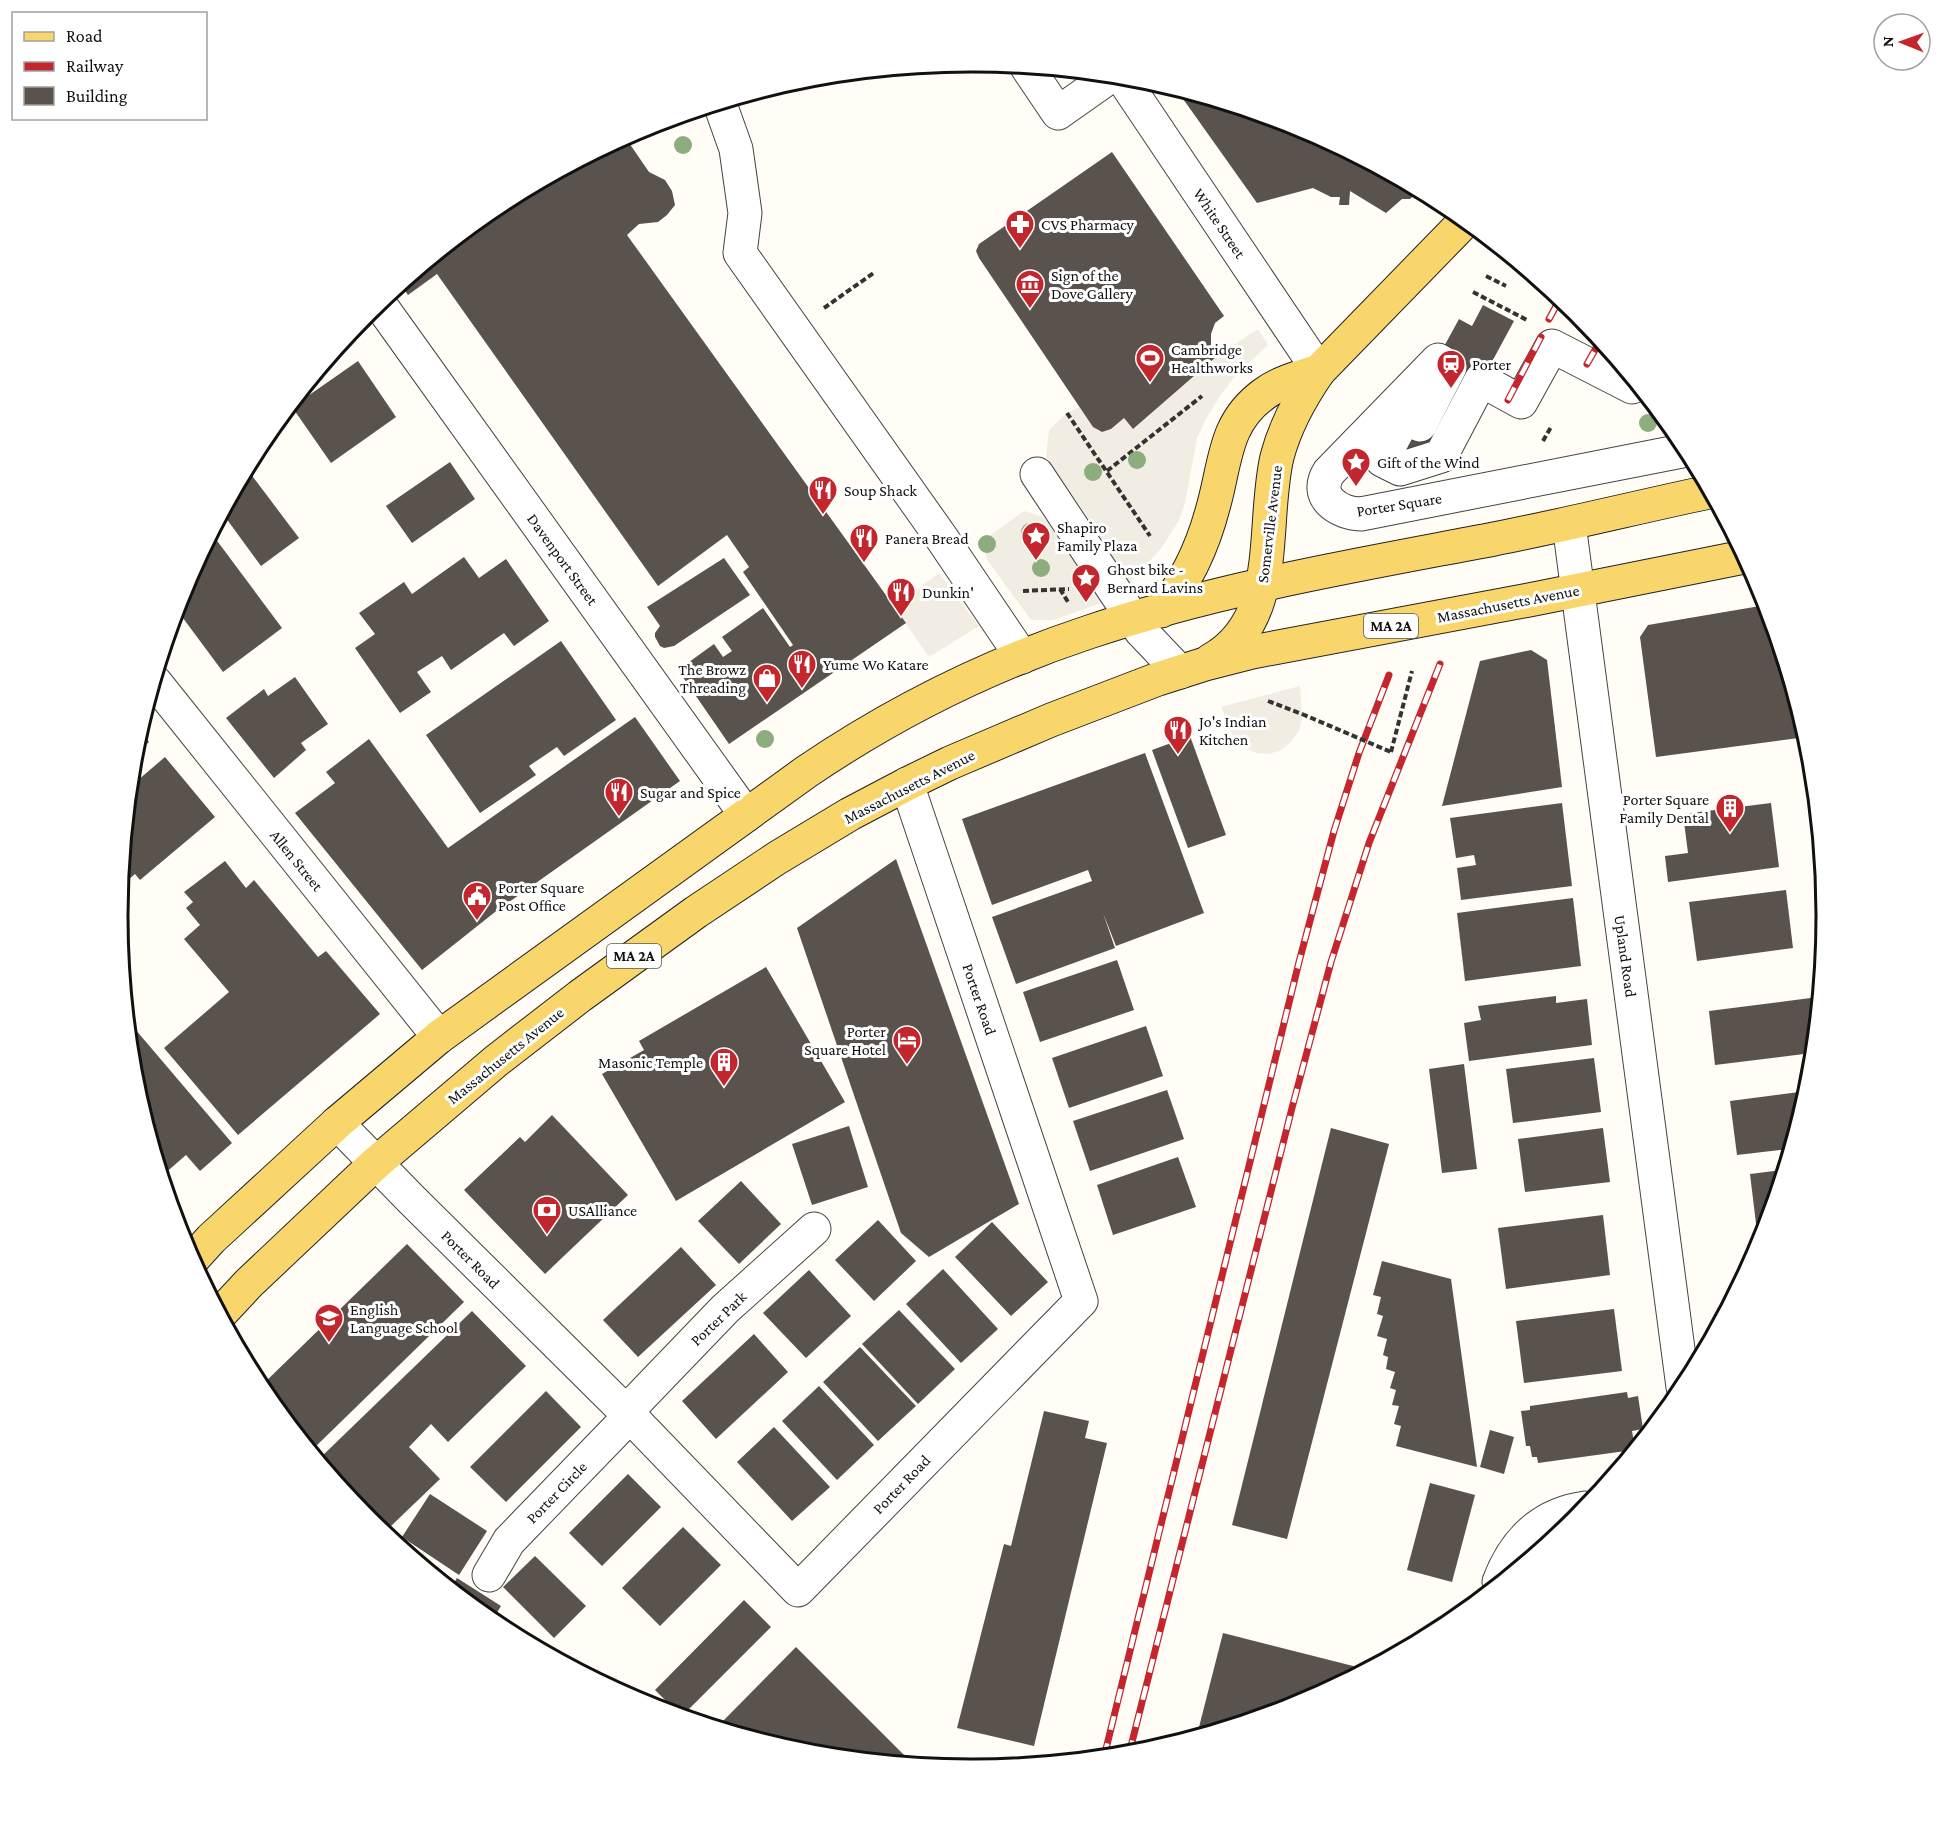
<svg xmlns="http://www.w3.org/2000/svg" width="1944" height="1831" viewBox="0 0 1944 1831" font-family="'Crimson Pro',serif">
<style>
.plaza{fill:#f1ede2}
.building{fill:#5a524d}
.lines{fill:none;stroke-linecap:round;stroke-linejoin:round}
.minor-casing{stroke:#444;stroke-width:35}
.major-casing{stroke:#222;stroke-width:35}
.path{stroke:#333;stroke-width:4;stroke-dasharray:6 3;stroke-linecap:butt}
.minor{stroke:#fff;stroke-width:33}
.major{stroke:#f9d66b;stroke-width:33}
.rail-casing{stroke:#c4262e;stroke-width:7}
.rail{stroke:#fff;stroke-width:4.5;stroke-dasharray:14;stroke-linecap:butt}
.path-bridge{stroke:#333;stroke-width:4;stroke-dasharray:6 3;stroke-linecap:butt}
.tree{fill:#8dad7f}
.labels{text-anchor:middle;stroke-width:6;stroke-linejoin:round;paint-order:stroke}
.shield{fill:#fff;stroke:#585858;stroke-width:1.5}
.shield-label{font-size:15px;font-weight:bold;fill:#111}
.street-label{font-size:16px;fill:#111;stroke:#fff}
.poi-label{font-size:16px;fill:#111;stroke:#fff;text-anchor:start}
.rim{fill:none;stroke:#111;stroke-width:3}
</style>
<rect width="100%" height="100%" fill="#fffdf5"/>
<g class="plaza">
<path d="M1258,329l10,16 -32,30 -16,21 -14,23 -9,19 -12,65 -6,17 -16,26 -34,38 -83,-127 3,-27 18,-17 12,-6 14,20 8,5 10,-3 13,-11 9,11 84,-73z"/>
<path d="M1024,511l17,5 12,9 51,77 -51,18h-22l-43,-59 -7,-19z"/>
<path d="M939,573l40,53 -50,31 -35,-50z"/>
<path d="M1300,686l2,33 -3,12 -8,11 -10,8 -12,4 -13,-1 -12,-6 -9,-7 -14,-33z"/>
</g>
<g class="building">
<path d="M1176,89l123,38 120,64 -9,8h-8l-16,14 -36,-22 -1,14h-10l1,-8h-9l-18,-9 -56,15z"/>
<path d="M625,137l24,35 16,8 7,11 3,14 -8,10 -9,7 -19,2 -12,11 279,388 -177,121 -51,-74 36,-26 9,13 9,-6 -10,-14 41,-29 27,39 3,-2 -50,-73 6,-5 -22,-32 -69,51 -221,-312 -29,21 -7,-10 97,-80z"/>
<path d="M1112,152l112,164 -9,7 -4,11v12l6,10 -84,73 -9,-11 -13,11 -9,3 -9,-5 -114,-169 -3,-7 3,-7z"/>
<path d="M1483,305l31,16 -73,135 -59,4 77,-141 13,7z"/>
<path d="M358,361l38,56 -65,46 -39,-56z"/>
<path d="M450,462l25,37 -63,44 -26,-37z"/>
<path d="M247,469l52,69 -38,28 -38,-52z"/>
<path d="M212,534l70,94 -59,44 -46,-62 6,-22z"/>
<path d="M464,557l15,21 27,-19 43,62 -35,25 -10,-13 -53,37 -9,-14 -25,16 14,20 -31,21 -45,-65 20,-14 -16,-21 45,-31 8,12z"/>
<path d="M724,558l26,37 -76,51 -10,2 -4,-2 -5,-9v-4l5,-7 -13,-19z"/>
<path d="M1766,605l40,132 -150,20 -16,-120 8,-12z"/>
<path d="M561,641l55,79 -52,36 -7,-9 -28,19 7,9 -56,38 -54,-78z"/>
<path d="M1531,650l16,10 15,127 -120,19 38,-145z"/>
<path d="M295,677l33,47 -27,19 5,7 -32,28 -48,-60 38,-29 4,7z"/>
<path d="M635,717l45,64 -185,131 -73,58 -127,-157 40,-30 -9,-11 43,-33 79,109z"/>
<path d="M140,731l9,11 -15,13v-6z"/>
<path d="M1190,736l36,99 -38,13 -36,-98z"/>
<path d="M1145,753l59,160 -88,33 -13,-33 12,35 -99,36 -24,-67 100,-36 -4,-11 -96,35 -30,-86z"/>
<path d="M165,757l50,60 -75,63 -5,-6 -14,12 10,-100z"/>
<path d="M1562,803l10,83 -111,14 -4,-32 19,-3 -2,-10 -18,3 -6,-40z"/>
<path d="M1771,803l8,64 -111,15 -3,-26 23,-3 -5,-39z"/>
<path d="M896,859l123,345 -90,53 -28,-24 -104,-305z"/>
<path d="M225,861l21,27 8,-8 64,77 8,-6 54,63 -142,121 -74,-87 65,-56 -45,-53 16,-14 -14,-17 7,-6 -9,-10z"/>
<path d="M1786,890l7,58 -96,13 -8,-59z"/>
<path d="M1824,892l2,24 -5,39 -7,-61z"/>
<path d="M1573,898l8,68 -116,15 -8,-68z"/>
<path d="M1117,960l17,50 -94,32 -17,-50z"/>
<path d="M766,967l79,135 -169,99 -74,-127 42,-24 -5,-9z"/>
<path d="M1556,996v7l31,-4 5,46 -123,16 -5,-38 17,-3 -3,-14z"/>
<path d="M1818,997l-6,56 -97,12 -6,-54z"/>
<path d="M129,1022l103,121 -32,28 -14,-16 -23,20 -29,-93z"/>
<path d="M1146,1026l17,50 -94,32 -17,-50z"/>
<path d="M1594,1058l7,54 -88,11 -7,-54z"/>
<path d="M1464,1064l13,105 -35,4 -13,-104z"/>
<path d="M1167,1090l17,49 -94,32 -17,-50z"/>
<path d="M1807,1091l-18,58 -52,6 -7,-54z"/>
<path d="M552,1115l76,80 -83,79 -81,-84 56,-53 5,5z"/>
<path d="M849,1126l19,61 -56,18 -20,-61z"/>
<path d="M1331,1128l58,16 -102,395 -55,-14z"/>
<path d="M1603,1128l7,54 -85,10 -7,-53z"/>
<path d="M1178,1157l18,50 -83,28 -16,-50z"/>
<path d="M1783,1170l-21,69 -4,1 -8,-66z"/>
<path d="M741,1181l40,43 -42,40 -41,-43z"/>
<path d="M1603,1215l7,60 -104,14 -8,-61z"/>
<path d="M878,1220l38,41 -42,40 -39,-41z"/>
<path d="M992,1222l56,60 -37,34 -56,-59z"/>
<path d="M407,1244l57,58 -152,148 -52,-63z"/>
<path d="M681,1247l35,38 -78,72 -35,-37z"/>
<path d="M1382,1261l69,18 26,188 -81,-21 5,-20 -7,-2 5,-18 -7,-1 4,-15 -6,-2 5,-16 -9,-3 2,-12 -5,-2 4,-16 -10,-3 6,-20 -6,-2 4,-17 -8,-2z"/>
<path d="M943,1269l55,60 -37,34 -55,-59z"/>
<path d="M809,1270l42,46 -45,42 -43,-45z"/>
<path d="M1614,1309l8,62 -98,12 -8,-62z"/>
<path d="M899,1310l56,59 -37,35 -56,-60z"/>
<path d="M472,1311l54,55 -78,76 -17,-18 -22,23 31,32 -49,47 -43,-31 -29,-36z"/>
<path d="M754,1334l34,38 -72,67 -34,-38z"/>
<path d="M860,1347l56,59 -38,35 -55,-59z"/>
<path d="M819,1386l55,59 -37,35 -55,-59z"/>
<path d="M546,1391l35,36 -75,75 -36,-35z"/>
<path d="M1627,1392l1,6 10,-2 5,33 -11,2 3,16 -2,3 -95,13 -1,-6h-5l-2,-11h-4l-5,-35 9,-1v-4z"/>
<path d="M1044,1411l45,10 -4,17 22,5 -73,303 -77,-18 47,-184 7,2z"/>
<path d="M774,1427l56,60 -38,34 -55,-59z"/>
<path d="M1490,1430l24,7 -10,37 -24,-7z"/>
<path d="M628,1474l33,33 -59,59 -33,-33z"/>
<path d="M1430,1483l45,12 -23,87 -45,-12z"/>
<path d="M430,1494l57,37 -28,44 -57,-38z"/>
<path d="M683,1527l38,38 -61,61 -38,-38z"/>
<path d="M535,1556l51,50 -32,32 -51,-51z"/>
<path d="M457,1578l44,28 -9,15 -41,-33z"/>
<path d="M744,1600l27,27 -89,89 -2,-1 -25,-25z"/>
<path d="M1223,1633l142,36 -67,36 -101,30z"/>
<path d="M796,1647l117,117 -108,-11 -72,-22 -10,-10z"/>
</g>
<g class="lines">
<g class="minor-casing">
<g id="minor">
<path d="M1027,67l31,46 54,-38"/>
<path d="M1121,76l198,295"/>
<path d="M720,104l16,45 9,64 -5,40 201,284 81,120"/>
<path d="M379,303l367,512"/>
<path d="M1635,383l-3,4 -80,-41 -31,56 -40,-22 -40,76 -41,13 -18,-9 23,-43 15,8 30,-58 -12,-7 -109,112c-16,25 9,41 32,42l326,-64"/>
<path d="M1037,474l104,157 39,41"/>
<path d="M1569,524l114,863"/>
<path d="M155,682l284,355"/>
<path d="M337,1123l74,76 219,217 168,174 283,-289 -174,-517"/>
<path d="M626,1412l99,-103 89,-80"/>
<path d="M489,1575l20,-34 121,-125"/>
<path d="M1499,1582c15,-40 42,-68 86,-74"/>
</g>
</g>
<g class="major-casing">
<g id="major">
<path d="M1161,611c27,-30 43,-68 53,-107 12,-43 10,-81 50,-110 16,-12 36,-17 55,-23"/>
<path d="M1211,660c72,-40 50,-135 66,-203 8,-31 24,-60 42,-86l146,-150"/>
<path d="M192,1260l19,-21 126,-116 102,-86 367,-265c87,-59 183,-107 283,-140 131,-44 269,-67 405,-93 72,-14 144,-32 215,-47"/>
<path d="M221,1313l28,-30 127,-120 120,-102 84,-65 116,-84 81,-54 73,-44 57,-30 43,-21 101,-43 107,-41 47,-15 47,-12 277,-52 215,-43"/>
</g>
</g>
<g class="path">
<path d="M1486,276l20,10"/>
<path d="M1473,292l54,28"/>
<path d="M824,308l51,-36"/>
<path d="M1067,413l83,123"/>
<path d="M1543,441l8,-14"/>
<path d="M1107,471l95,-75"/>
<path d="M1060,589l8,13"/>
<path d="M1023,591l46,-2"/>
<path d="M1268,701l34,13"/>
<path d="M1391,752l21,-81"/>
</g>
<use href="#minor" class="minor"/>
<use href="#major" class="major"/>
<g class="rail-casing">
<g id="rail">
<path d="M1549,319l11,-20"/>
<path d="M1587,364l13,-23"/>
<path d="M1508,400l33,-63"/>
<path d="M1129,1754l163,-646 39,-146 38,-119 71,-179"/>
<path d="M1104,1757l195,-795 35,-131 25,-78 30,-78"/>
</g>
</g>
<use href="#rail" class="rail"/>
<path class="path-bridge" d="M1302,714l89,38"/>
</g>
<g class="tree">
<circle cx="683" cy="145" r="9"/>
<circle cx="1648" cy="423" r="9"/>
<circle cx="1137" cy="460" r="9"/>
<circle cx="1093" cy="472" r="9"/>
<circle cx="1030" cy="532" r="9"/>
<circle cx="987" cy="544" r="9"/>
<circle cx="1041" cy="568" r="9"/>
<circle cx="765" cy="739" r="9"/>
</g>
<defs>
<g id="pharmacy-pin" transform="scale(1.5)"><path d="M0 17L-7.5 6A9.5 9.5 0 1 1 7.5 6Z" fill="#c4262e" stroke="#fff"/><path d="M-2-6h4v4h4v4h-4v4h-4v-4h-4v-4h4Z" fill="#fff"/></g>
<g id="museum-pin" transform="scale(1.5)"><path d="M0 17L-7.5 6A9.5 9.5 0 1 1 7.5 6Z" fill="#c4262e" stroke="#fff"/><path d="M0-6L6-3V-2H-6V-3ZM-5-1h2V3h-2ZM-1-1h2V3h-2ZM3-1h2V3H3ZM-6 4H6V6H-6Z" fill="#fff"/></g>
<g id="stadium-pin" transform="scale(1.5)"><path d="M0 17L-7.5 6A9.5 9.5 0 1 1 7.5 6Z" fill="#c4262e" stroke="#fff"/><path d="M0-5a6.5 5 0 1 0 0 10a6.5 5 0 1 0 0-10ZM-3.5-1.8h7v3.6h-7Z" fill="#fff"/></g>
<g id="station-pin" transform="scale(1.5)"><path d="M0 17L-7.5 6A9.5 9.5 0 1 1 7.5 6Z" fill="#c4262e" stroke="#fff"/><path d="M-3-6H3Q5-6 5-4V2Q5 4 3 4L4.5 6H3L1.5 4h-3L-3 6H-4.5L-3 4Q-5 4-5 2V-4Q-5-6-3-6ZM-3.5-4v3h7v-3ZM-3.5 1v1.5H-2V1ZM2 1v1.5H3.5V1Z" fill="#fff"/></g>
<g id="sight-pin" transform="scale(1.5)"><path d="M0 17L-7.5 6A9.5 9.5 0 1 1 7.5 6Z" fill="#c4262e" stroke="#fff"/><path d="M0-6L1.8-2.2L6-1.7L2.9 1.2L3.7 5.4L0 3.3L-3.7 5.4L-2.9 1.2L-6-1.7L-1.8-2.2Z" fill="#fff"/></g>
<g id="restaurant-pin" transform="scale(1.5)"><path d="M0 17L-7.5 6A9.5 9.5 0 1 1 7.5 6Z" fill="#c4262e" stroke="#fff"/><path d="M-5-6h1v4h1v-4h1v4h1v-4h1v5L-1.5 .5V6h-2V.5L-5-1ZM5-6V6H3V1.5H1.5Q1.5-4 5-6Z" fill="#fff"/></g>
<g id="shop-pin" transform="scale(1.5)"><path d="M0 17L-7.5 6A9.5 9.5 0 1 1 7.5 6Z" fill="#c4262e" stroke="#fff"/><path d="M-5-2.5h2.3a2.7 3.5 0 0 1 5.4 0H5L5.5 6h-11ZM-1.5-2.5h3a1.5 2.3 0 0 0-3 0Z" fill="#fff"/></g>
<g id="building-pin" transform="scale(1.5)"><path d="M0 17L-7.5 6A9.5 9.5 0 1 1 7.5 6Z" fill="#c4262e" stroke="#fff"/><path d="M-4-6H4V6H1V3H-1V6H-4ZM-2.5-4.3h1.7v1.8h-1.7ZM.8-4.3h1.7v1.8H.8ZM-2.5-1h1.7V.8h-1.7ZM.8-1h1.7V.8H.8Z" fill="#fff"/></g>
<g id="civic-pin" transform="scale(1.5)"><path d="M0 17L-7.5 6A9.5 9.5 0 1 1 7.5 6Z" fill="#c4262e" stroke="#fff"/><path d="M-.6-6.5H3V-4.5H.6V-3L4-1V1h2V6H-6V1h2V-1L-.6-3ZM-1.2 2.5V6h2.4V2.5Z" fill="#fff"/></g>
<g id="hotel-pin" transform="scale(1.5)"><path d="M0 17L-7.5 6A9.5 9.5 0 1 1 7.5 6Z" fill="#c4262e" stroke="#fff"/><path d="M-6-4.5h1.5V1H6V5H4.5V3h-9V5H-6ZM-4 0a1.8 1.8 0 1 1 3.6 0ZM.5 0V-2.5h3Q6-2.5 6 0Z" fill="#fff"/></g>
<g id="bank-pin" transform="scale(1.5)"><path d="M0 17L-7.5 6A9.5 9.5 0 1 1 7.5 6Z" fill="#c4262e" stroke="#fff"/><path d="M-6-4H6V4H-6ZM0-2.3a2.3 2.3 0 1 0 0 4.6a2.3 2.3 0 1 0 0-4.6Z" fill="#fff"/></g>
<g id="school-pin" transform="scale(1.5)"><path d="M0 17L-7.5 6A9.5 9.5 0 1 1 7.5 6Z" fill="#c4262e" stroke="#fff"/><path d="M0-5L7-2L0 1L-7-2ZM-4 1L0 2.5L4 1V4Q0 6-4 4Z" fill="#fff"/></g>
</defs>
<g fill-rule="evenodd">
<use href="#pharmacy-pin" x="1020" y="224"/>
<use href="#museum-pin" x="1030" y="284"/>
<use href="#stadium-pin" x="1150" y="358"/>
<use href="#station-pin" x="1451" y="364"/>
<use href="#sight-pin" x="1356" y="462"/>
<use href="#restaurant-pin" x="823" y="490"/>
<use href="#sight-pin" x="1036" y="536"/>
<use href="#restaurant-pin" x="864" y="538"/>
<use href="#sight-pin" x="1086" y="578"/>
<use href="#restaurant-pin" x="901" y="592"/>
<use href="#restaurant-pin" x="802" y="664"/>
<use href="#shop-pin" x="767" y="678"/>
<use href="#restaurant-pin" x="1178" y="730"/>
<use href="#restaurant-pin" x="619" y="792"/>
<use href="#building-pin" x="1730" y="808"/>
<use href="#civic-pin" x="477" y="896"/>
<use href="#hotel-pin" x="907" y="1040"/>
<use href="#building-pin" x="724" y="1062"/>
<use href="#bank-pin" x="547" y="1210"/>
<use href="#school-pin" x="329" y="1318"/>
</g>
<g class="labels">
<g class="shield">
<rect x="1364" y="614" width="54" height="24" rx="4.5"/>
<rect x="607" y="944" width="54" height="24" rx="4.5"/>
</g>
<g class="shield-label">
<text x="1391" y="631">MA 2A</text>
<text x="634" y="961">MA 2A</text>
</g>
<g class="street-label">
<text transform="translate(1220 223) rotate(56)" y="6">White Street</text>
<text transform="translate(1399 504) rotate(-9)" y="6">Porter Square</text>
<text transform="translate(1269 524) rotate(-83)" y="6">Somerville Avenue</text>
<text transform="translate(563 559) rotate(54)" y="6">Davenport Street</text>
<text transform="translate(1508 603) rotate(-11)" y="6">Massachusetts Avenue</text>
<text transform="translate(909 786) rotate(-27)" y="6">Massachusetts Avenue</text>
<text transform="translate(297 860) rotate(51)" y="6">Allen Street</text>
<text transform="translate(1626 956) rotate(82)" y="6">Upland Road</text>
<text transform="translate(980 999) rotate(71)" y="6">Porter Road</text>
<text transform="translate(505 1055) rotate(-39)" y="6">Massachusetts Avenue</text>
<text transform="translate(471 1259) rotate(45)" y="6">Porter Road</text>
<text transform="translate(718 1318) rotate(-44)" y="6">Porter Park</text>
<text transform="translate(901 1484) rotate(-46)" y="6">Porter Road</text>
<text transform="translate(556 1492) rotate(-46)" y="6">Porter Circle</text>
</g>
<g class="poi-label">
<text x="1041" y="230">CVS Pharmacy</text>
<text x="1051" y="281">Sign of the<tspan x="1051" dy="18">Dove Gallery</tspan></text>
<text x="1171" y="355">Cambridge<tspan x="1171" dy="18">Healthworks</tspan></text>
<text x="1472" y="370">Porter</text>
<text x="1377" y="468">Gift of the Wind</text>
<text x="844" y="496">Soup Shack</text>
<text x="1057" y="533">Shapiro<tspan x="1057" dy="18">Family Plaza</tspan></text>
<text x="885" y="544">Panera Bread</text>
<text x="1107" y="575">Ghost bike -<tspan x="1107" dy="18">Bernard Lavins</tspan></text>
<text x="922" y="598">Dunkin'</text>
<text x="823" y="670">Yume Wo Katare</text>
<text x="746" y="675" text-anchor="end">The Browz<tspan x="746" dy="18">Threading</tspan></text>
<text x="1199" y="727">Jo's Indian<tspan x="1199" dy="18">Kitchen</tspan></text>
<text x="640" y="798">Sugar and Spice</text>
<text x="1709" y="805" text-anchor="end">Porter Square<tspan x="1709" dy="18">Family Dental</tspan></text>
<text x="498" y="893">Porter Square<tspan x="498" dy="18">Post Office</tspan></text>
<text x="886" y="1037" text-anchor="end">Porter<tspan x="886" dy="18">Square Hotel</tspan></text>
<text x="703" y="1068" text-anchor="end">Masonic Temple</text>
<text x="568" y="1216">USAlliance</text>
<text x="350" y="1315">English<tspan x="350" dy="18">Language School</tspan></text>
</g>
</g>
<path d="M0 0H1944V1831H0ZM971 72H973A843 843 0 0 1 1816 915V916A843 843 0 0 1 973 1759H971A843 843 0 0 1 128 916V915A843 843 0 0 1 971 72Z" fill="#fff" fill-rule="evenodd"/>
<path class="rim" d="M971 72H973A843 843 0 0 1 1816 915V916A843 843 0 0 1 973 1759H971A843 843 0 0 1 128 916V915A843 843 0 0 1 971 72Z"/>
<rect x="12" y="12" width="195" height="108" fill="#ffffff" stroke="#a0a0a0" stroke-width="1.5"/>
<rect x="24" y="32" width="30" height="9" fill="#f9d66b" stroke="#a0a0a0" stroke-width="1.5"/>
<text x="66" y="42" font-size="18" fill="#111111">Road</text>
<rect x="24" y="62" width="30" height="9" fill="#c4262e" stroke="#a0a0a0" stroke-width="1.5"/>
<text x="66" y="72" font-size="18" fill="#111111">Railway</text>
<rect x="24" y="87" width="30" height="18" fill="#5a524d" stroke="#a0a0a0" stroke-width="1.5"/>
<text x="66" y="102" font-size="18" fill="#111111">Building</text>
<g transform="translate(1902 42) rotate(271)"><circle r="28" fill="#ffffff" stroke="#a0a0a0" stroke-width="1.5"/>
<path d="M0-4.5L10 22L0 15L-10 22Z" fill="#c4262e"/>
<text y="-9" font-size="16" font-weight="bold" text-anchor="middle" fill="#111111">N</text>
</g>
</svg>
